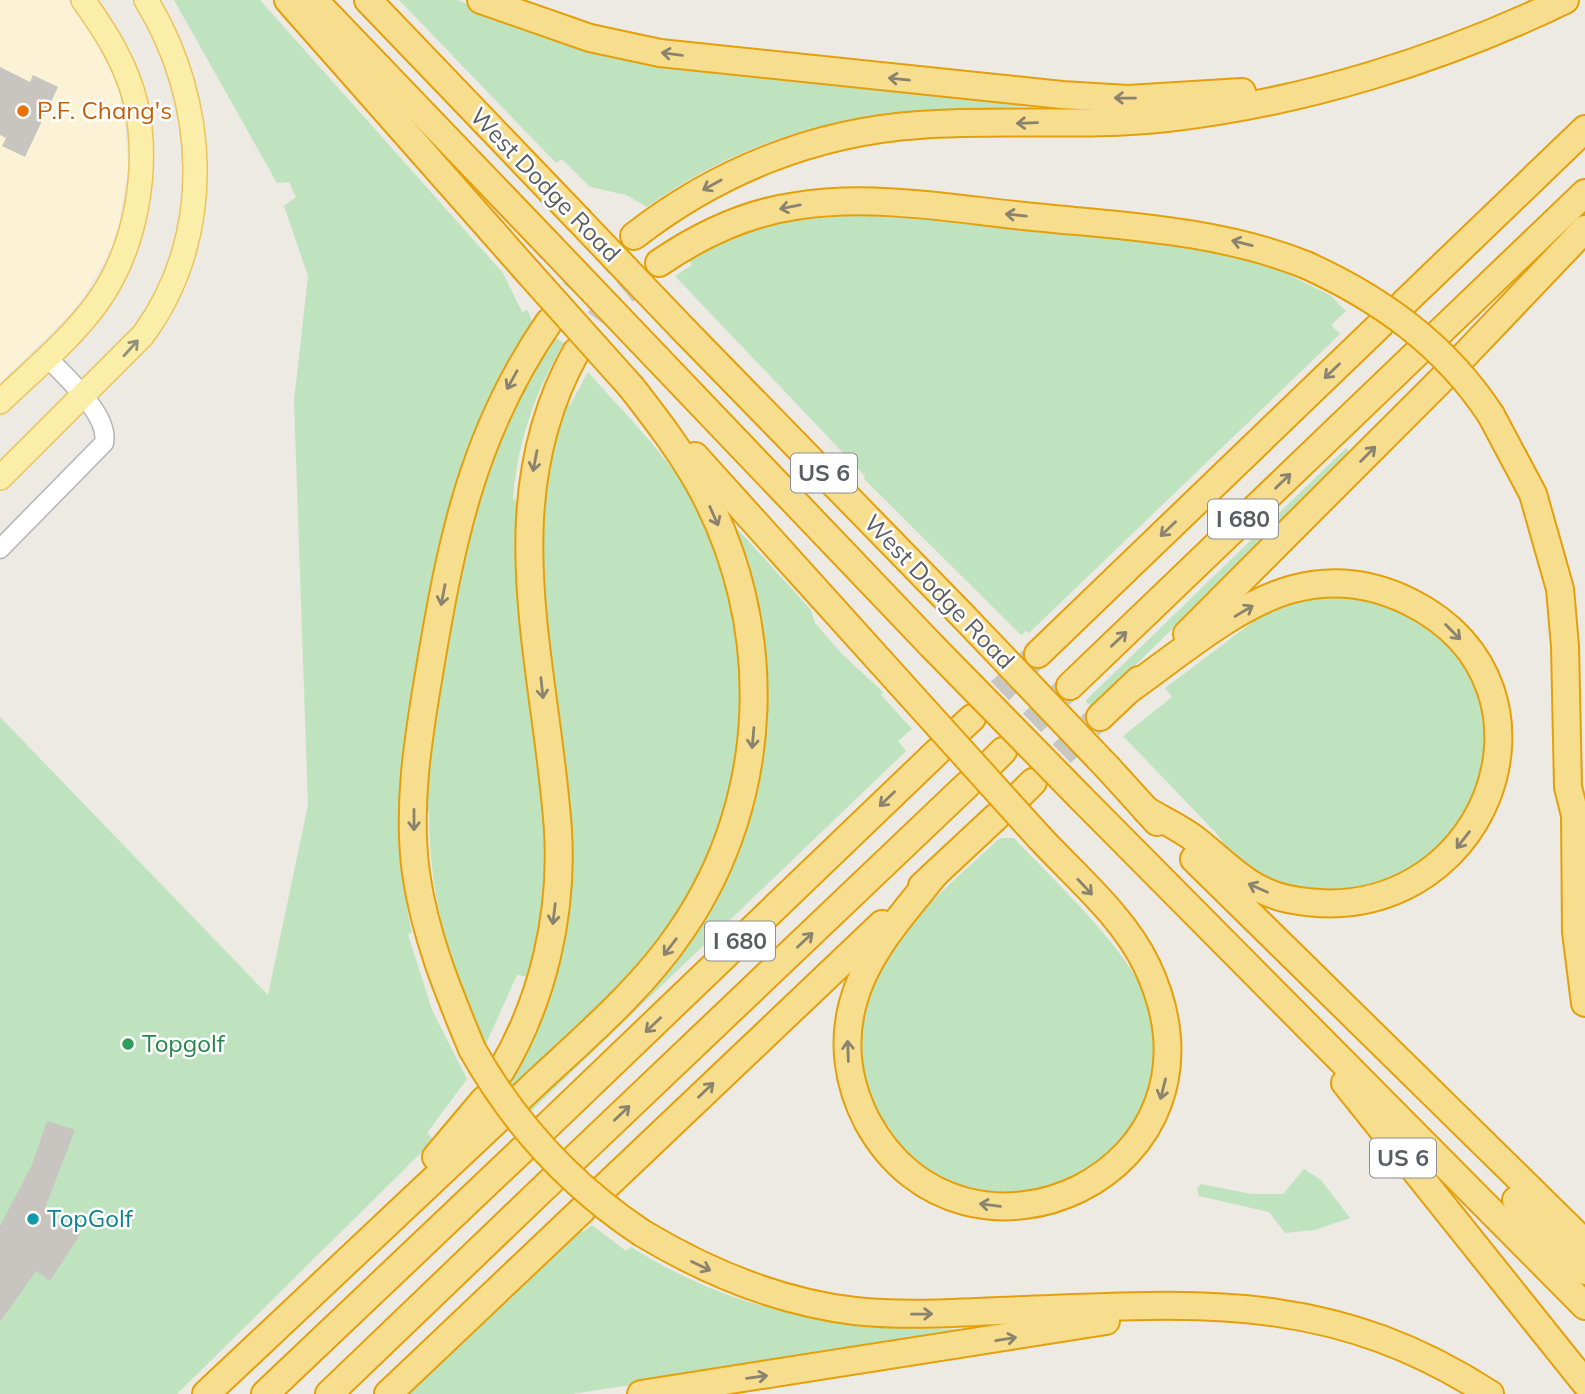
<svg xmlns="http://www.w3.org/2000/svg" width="1585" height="1394" viewBox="0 0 1585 1394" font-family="Mulish,sans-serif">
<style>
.commercial{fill:#fcf3d7}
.green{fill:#bfe3bf}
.building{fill:#c8c4bf}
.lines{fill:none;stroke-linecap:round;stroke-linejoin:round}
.highway-tunnel{stroke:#c8c7c2;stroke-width:26;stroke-dasharray:26 13;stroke-linecap:butt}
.minor-casing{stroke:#b2b4b9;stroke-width:21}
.major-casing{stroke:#eac35d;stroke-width:26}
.highway-casing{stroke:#e3a00b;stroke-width:30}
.minor{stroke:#fff;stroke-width:18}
.major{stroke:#fbeea8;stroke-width:23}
.highway{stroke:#f7dd8e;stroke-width:26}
.highway-bridge-casing{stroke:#e3a00b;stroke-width:30;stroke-linecap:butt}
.highway-bridge{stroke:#f7dd8e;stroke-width:26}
.oneway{stroke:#89836f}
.oneway2{stroke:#92907a}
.food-dot{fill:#e8710a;stroke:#fff;stroke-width:2.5}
.leisure-dot{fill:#2e9e5b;stroke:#fff;stroke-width:2.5}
.culture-dot{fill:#0f9aa8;stroke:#fff;stroke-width:2.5}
.labels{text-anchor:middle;stroke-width:5;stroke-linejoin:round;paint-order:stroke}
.shield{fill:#fff;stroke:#8c8e91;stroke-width:2}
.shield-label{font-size:23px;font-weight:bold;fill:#5a5d62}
.food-label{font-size:24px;fill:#c56008;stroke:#fff;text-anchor:start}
.street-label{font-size:24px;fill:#5a5d62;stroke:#fff}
.leisure-label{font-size:24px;fill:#27864d;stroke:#fff;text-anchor:start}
.culture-label{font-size:24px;fill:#0d838f;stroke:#fff;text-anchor:start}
</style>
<rect width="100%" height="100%" fill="#eceae2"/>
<path class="commercial" d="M0,0h67l12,13 17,24 22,51 6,25 4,56 -9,54 -8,25 -25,45 -18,23 -68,67z"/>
<g class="green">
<path d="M174,0h86l243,273 19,39 6,-2 5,15c-72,103 -90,196 -112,318 -18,98 -32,191 -9,290l-4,1 24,76 35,69 -40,54 7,7 -257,254h-177v-677l268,278 40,-190 -14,-404 14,-125 -24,-70 12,-9 -7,-15 -12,1z"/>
<path d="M399,0h59l35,16 546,89c-53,5 -107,5 -160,11 -81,8 -166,43 -232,91l-21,-12 -36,-8 -28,-28 -6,4z"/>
<path d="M849,206l349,40 87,22 4,7 41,20 16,16 -15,14 9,9 -311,299 -3,-2 -5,4 -157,-156 1,-3 -190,-200 17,-11 -7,-12 34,-18z"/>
<path d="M556,338l8,5c-29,48 -47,101 -51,156l3,1 2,72 25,225 4,63 -5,55 -13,62 -12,-2 -32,71c-35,-74 -56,-151 -56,-234l-4,-1c5,-65 15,-127 27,-190 21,-108 41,-191 104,-283z"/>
<path d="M588,372c36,41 77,81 105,127 34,57 49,128 48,193 -1,19 1,40 -2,59 -22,154 -122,238 -228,339l-6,-10 18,-22 29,-73 -18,-449 23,-137 13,6z"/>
<path d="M1346,448l5,5 -251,247 -9,6 -6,-5z"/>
<path d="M731,522l80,88 4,13 27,31 41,38 -2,3 31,34 -14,12 8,10 -377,362 -7,-9 118,-115 117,-211z"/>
<path d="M1350,595l42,11 33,19 25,22 22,31 12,35 3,33 -7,47 -53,74 -64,26 -72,-5 -31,-15 -31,-22 -12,-17 -94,-98 49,-39 -7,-9 97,-73 40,-16z"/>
<path d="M1000,838h14c35,38 112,109 129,154 40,101 -38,207 -146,200 -9,-1 -22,1 -31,-2 -11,-3 -23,-12 -33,-17 -35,-19 -57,-45 -68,-83 -8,-30 -13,-63 -3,-94 18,-55 96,-118 138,-158z"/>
<path d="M1304,1169l17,11 29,38 -35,12 -30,3 -16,-21 -70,-16 -2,-7 4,-5 51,10h31z"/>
<path d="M592,1225l34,26 5,-4c119,75 236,85 372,81l-431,66h-168l174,-167 5,5z"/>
</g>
<g class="building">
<path d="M0,67l30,15 3,-7 25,12 -33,70 -23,-11 4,-8 -6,-3z"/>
<path d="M47,1121l28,9 -30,78 36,25 -31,48 -14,-10 -36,51v-96l32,-61z"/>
</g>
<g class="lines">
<g class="highway-tunnel">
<path d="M549,322l39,-48 46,-38"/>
<path d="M576,352l34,-48 49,-41"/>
<path d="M972,718l66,-64"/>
<path d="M1004,750l61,-59"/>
<path d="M1034,781l60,-59"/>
</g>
<g class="minor-casing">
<path id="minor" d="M0,549l104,-106c6,-28 -39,-66 -57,-86"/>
</g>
<g class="major-casing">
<g id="major">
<path d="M0,402c33,-32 70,-62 97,-99 39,-54 53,-134 39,-199 -9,-39 -30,-72 -53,-104"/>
<path d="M0,478l143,-143c73,-99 65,-234 3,-335"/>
</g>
</g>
<g class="highway-casing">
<g id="highway">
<path d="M288,0l241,273"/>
<path d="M314,0l236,246"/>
<path d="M368,0l210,219"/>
<path d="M481,0l109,38 70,15 402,42 66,4 114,-7"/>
<path d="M634,236c82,-64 180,-104 285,-111 83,-6 166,2 248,-7 136,-15 276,-59 398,-118"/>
<path d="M659,263c41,-28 87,-50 137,-57 75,-12 153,2 228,10 95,10 193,13 282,49"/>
<path d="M1404,303l181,-174"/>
<path d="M684,330l279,286"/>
<path d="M1440,332l145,-139"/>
<path d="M1464,356l121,-127"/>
<path d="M657,358l275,288"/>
<path d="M1491,415l42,79 27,95 5,57 3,141 7,28 1,117 9,71"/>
<path d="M695,456l203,225"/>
<path d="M1187,634l256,-256"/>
<path d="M1038,654l343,-330"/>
<path d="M1070,686l347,-333"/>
<path d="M1127,691c49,-34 109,-87 166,-102 41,-11 79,-6 117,13 171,85 74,337 -122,297 -42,-9 -64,-38 -96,-62 -14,-10 -31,-18 -46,-27"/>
<path d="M1100,717l39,-37"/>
<path d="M959,730l13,-12"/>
<path d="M990,764l13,-13"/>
<path d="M1109,769l48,53"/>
<path d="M1019,796l14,-14"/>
<path d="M1080,797l505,509"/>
<path d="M1194,859l391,384"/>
<path d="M935,874c-31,39 -69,79 -82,129 -11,40 -5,81 14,118 97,179 378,52 280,-155 -23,-49 -71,-89 -108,-129"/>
<path d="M922,886l74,-69"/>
<path d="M472,1049c-24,-58 -47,-113 -56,-176 -9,-66 2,-134 13,-199 22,-132 43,-240 120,-352"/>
<path d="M501,1071c42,-71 62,-157 57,-240 -11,-164 -68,-325 18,-479"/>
<path d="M1345,1083l240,300"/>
<path d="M519,1099c55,-53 119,-104 162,-168 91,-132 96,-307 18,-447 -19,-34 -43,-65 -67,-96"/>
<path d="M544,1129l393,-377"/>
<path d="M436,1157l48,-57"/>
<path d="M573,1160l394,-375"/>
<path d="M604,1188l278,-264"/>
<path d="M1516,1200l69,71"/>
<path d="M642,1233c65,39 136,69 213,78 47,5 95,2 143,0 188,-6 325,-25 492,83"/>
<path d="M206,1394l291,-274"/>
<path d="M265,1394l257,-244"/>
<path d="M329,1394l222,-213"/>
<path d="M388,1394l194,-184"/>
<path d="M641,1394l465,-73"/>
</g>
</g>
<use href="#minor" class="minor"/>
<use href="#major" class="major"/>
<use href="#highway" class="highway"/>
<g class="highway-bridge-casing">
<g id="highway-bridge">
<path d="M578,219l106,111"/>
<path d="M550,246l107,112"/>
<path d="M1306,265c75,34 139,80 185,150"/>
<path d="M529,273l103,115"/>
<path d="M963,616l146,153"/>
<path d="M932,646l148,151"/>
<path d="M898,681l141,156"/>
<path d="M472,1049c42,75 98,136 170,184"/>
</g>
</g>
<use href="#highway-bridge" class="highway-bridge"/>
</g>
<defs><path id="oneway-shaft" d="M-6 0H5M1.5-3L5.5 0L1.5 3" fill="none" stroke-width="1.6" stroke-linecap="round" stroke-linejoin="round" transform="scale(1.75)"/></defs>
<g class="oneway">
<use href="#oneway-shaft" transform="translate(672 54) rotate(-173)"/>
<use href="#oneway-shaft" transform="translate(899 79) rotate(-174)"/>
<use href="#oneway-shaft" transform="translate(1125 98) rotate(-179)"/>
<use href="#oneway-shaft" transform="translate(1027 123) rotate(178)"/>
<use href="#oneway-shaft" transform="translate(712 185) rotate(151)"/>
<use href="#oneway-shaft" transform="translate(790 207) rotate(169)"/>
<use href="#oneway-shaft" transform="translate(1016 215) rotate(-174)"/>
<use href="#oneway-shaft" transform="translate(1242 243) rotate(-166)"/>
<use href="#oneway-shaft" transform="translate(1332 371) rotate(136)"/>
<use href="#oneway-shaft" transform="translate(512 380) rotate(119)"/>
<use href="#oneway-shaft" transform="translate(1368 454) rotate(-45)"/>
<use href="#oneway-shaft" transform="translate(535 461) rotate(101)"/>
<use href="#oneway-shaft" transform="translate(1283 481) rotate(-44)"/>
<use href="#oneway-shaft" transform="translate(714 516) rotate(66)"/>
<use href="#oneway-shaft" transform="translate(1168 529) rotate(136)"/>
<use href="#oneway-shaft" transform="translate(443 595) rotate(101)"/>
<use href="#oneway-shaft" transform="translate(1244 611) rotate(-31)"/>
<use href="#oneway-shaft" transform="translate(1453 632) rotate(45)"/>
<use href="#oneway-shaft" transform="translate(1119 639) rotate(-44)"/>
<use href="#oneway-shaft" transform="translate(542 688) rotate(84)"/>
<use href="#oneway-shaft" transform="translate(753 738) rotate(95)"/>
<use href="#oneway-shaft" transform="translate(887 799) rotate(136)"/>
<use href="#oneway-shaft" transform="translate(414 820) rotate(90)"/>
<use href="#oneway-shaft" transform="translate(1463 840) rotate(128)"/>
<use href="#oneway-shaft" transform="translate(1085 887) rotate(47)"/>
<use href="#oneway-shaft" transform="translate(1258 888) rotate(-156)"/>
<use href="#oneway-shaft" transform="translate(554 914) rotate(97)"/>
<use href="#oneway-shaft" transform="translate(805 940) rotate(-43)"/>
<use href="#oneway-shaft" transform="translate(670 947) rotate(127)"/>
<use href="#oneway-shaft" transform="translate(653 1025) rotate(136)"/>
<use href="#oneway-shaft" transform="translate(848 1051) rotate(-92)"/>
<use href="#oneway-shaft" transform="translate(1163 1089) rotate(104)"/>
<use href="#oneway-shaft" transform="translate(706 1090) rotate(-44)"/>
<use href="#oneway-shaft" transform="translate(622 1113) rotate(-44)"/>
<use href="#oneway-shaft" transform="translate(990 1205) rotate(-172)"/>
<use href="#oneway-shaft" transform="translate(701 1266) rotate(26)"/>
<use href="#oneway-shaft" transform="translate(922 1314) rotate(-1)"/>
<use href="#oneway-shaft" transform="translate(1006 1339) rotate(-9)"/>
<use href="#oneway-shaft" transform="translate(757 1377) rotate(-8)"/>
</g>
<use class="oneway2" href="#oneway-shaft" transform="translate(131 348) rotate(-48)"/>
<circle class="food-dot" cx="23" cy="111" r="7"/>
<circle class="leisure-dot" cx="128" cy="1044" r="7"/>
<circle class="culture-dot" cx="33" cy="1219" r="7"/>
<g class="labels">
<g class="shield">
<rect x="791" y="453.5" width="66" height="39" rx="5"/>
<rect x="1208" y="499.5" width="70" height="39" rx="5"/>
<rect x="705" y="921.5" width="70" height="39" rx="5"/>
<rect x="1370" y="1138.5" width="66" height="39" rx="5"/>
</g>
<g class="shield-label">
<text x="824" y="481">US 6</text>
<text x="1243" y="527">I 680</text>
<text x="740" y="949">I 680</text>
<text x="1403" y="1166">US 6</text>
</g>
<g class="food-label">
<text x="37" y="119">P.F. Chang's</text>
</g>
<g class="street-label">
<text transform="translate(545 185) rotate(46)" y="8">West Dodge Road</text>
<text transform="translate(939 592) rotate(46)" y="8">West Dodge Road</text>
</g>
<g class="leisure-label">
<text x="142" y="1052">Topgolf</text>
</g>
<g class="culture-label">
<text x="47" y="1227">TopGolf</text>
</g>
</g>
</svg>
